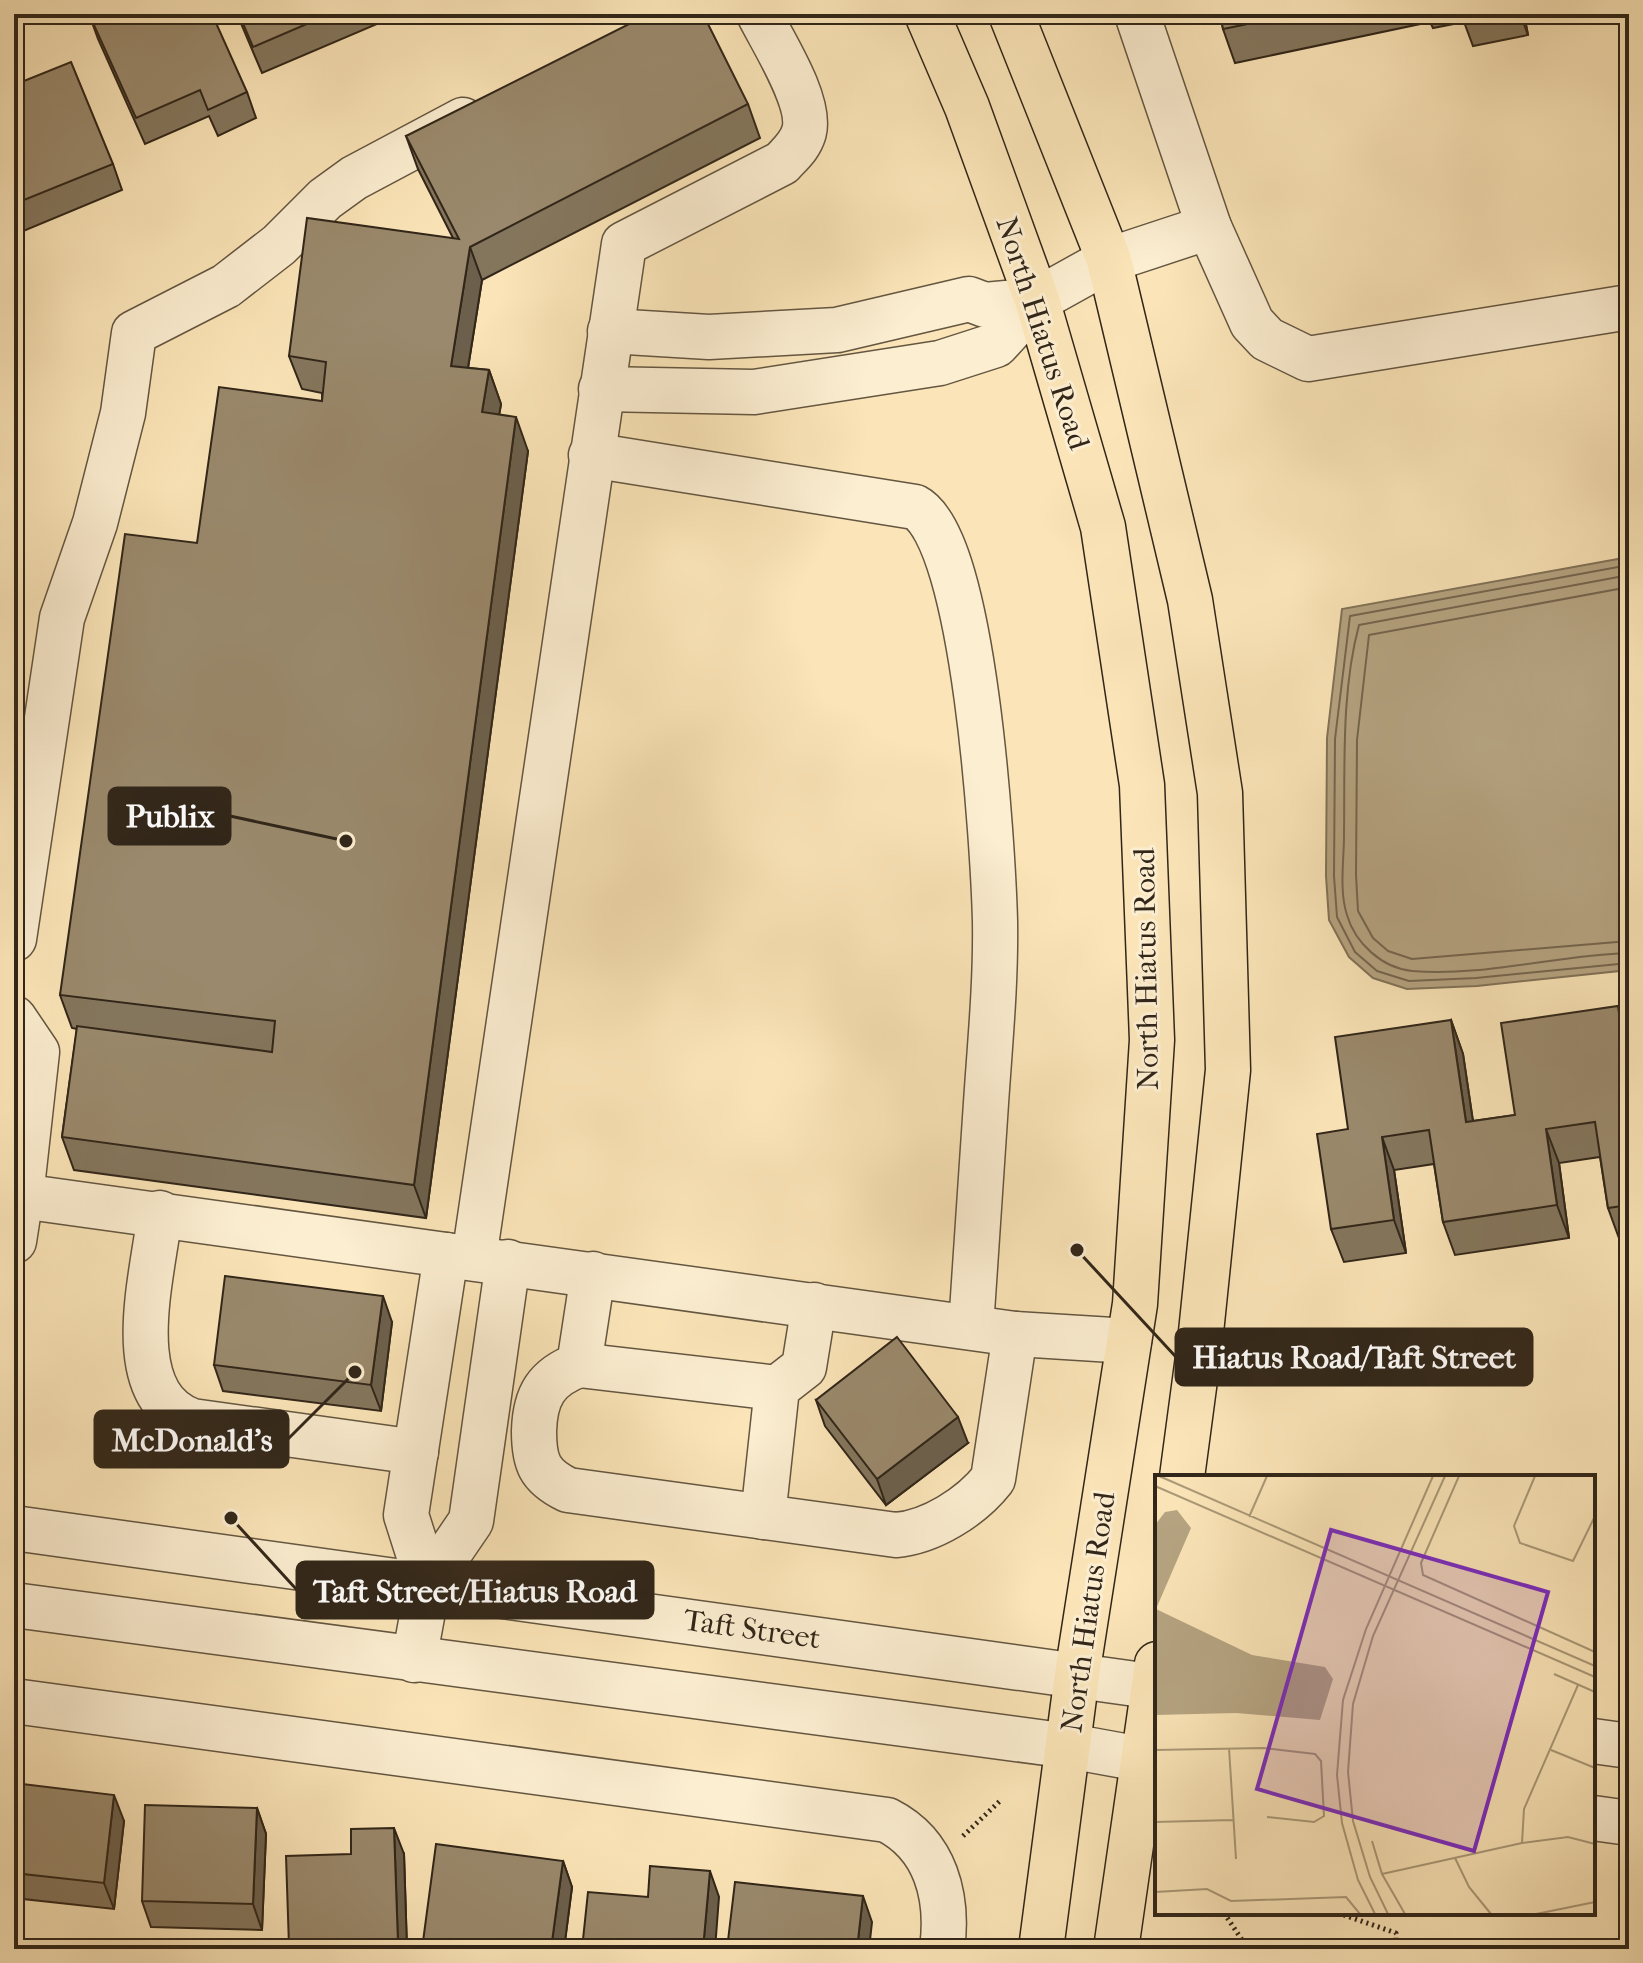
<svg xmlns="http://www.w3.org/2000/svg" width="1643" height="1963" viewBox="0 0 1643 1963" font-family="'IM FELL French Canon',serif">
<style>
.water{fill:#b6a482;stroke:#817258;stroke-width:2}
.lines{fill:none;stroke-linecap:round;stroke-linejoin:round}
.shore{stroke:#74654e;stroke-width:2}
.minor-casing{stroke:#645641;stroke-width:47}
.major-casing{stroke:#312619;stroke-width:47}
.path{stroke:#312619;stroke-width:5;stroke-dasharray:2 4;stroke-linecap:butt}
.minor{stroke:#fceed1;stroke-width:44}
.major{stroke:#fbe5b8;stroke-width:44}
.wall{fill:#84765d;stroke:#312619;stroke-width:2}
.shaded-wall{fill:#6c604c;stroke:#312619;stroke-width:2}
.building{fill:#9a896c;stroke:#312619;stroke-width:2}
.labels{text-anchor:middle;stroke-width:6;stroke-linejoin:round;paint-order:stroke}
.street-label{font-size:30px;fill:#312619;stroke:#fceed1}
.inset-road{fill:none;stroke:#aa9978;stroke-width:2}
.view{fill:#7b2cbf;fill-opacity:0.15;stroke:#7b2cbf;stroke-width:4}
.inset-edge{fill:none;stroke:#312619;stroke-width:4}
.leader{fill:none;stroke:#312619;stroke-width:3}
.callout-dot{fill:#312619;stroke:#fceed1;stroke-width:3}
.callout{fill:#312619;stroke:#312619;stroke-width:3}
.callout-label{font-size:32px;text-anchor:middle;font-weight:bold;fill:#fff}
</style>
<rect width="100%" height="100%" fill="#fbe5b8"/>
<filter id="stains"><feTurbulence type="fractalNoise" baseFrequency=".0025" numOctaves="4"/><feColorMatrix values="0 0 0 0 .2 0 0 0 0 .09 0 0 0 0 .02 0 0 0 .5 -.17"/></filter>
<radialGradient id="worn" r=".72"><stop offset=".6" stop-color="#630" stop-opacity="0"/><stop offset="1" stop-color="#630" stop-opacity=".3"/></radialGradient>
<path class="water" d="M1629,557v413l-152,16 -70,3 -34,-11 -24,-21 -20,-37 -3,-44 1,-138 15,-129z"/>
<g class="lines">
<g class="shore">
<path d="M1629,565l-279,51 -15,123 -1,137 3,41 18,35 22,19 32,10 67,-3 153,-15"/>
<path d="M1629,575l-270,50c-18,67 -14,142 -15,211 0,24 -5,55 3,79 8,28 35,53 65,56 71,6 145,-16 217,-18"/>
<path d="M1629,587l-260,48 -12,105 -1,135 2,36 15,27 15,13 24,8 217,-18"/>
</g>
<g class="minor-casing">
<g id="minor">
<path d="M1137,14l72,213 43,96 15,16 41,20 321,-52"/>
<path d="M1037,300l72,-40 100,-33"/>
<path d="M601,389l153,3 186,-29 56,-18 41,-45 -52,5 -16,-6 -132,31 -128,7 -99,-6"/>
<path d="M591,455l324,52c60,31 78,342 80,414 1,61 -5,122 -9,182 -5,75 -10,149 -15,224"/>
<path d="M14,939l48,-321 33,-95 28,-110 11,-80 92,-47 53,-41 46,-46 29,-21 109,-58"/>
<path d="M14,1018l23,34 -16,144"/>
<path d="M160,1213c-7,63 -42,181 32,208l224,31"/>
<path d="M14,1241l7,-45 994,138 114,7"/>
<path d="M474,1258l150,-1014 158,-81c9,-10 18,-17 22,-31 8,-30 -31,-90 -45,-118"/>
<path d="M593,1274l-14,91c-33,12 -44,31 -45,66 0,31 5,45 34,59l328,45c35,-3 75,-28 97,-56l22,-145"/>
<path d="M579,1365l198,23"/>
<path d="M763,1517l14,-129 27,-21 10,-62"/>
<path d="M14,1528l1143,159"/>
<path d="M428,1584l-22,-69 40,-260"/>
<path d="M14,1605l1055,141 88,16"/>
<path d="M414,1660l14,-76 43,-63 37,-259"/>
<path d="M14,1701l873,119c49,25 62,77 55,129"/>
<path d="M1593,1741l36,5"/>
<path d="M1593,1818l36,5"/>
</g>
</g>
<g class="major-casing">
<g id="major">
<path d="M927,14l40,93 70,193 66,227 39,258 10,255 -17,264 -58,371 -36,274"/>
<path d="M1011,14l98,246 81,340 30,193 8,277 -28,272 -18,135"/>
<path d="M1116,1949l41,-285"/>
</g>
</g>
<g class="path">
<path d="M963,1836l39,-37"/>
<path d="M1224,1913l24,36"/>
<path d="M1338,1913l58,20v16"/>
</g>
<use href="#minor" class="minor"/>
<use href="#major" class="major"/>
</g>
<g class="wall">
<path d="M89,14l158,78 9,26 -38,18 -9,-20 -64,28 -47,-105z"/>
<path d="M237,14h137l3,10 -115,49z"/>
<path d="M1220,14h304l4,21 -55,11 -9,-24 -31,6 -3,-6 -195,41 -12,-34z"/>
<path d="M14,85l99,79 9,26 -101,42 -7,-17z"/>
<path d="M748,104l12,34 -278,142 -14,88 21,2 12,34 -2,11 29,36 -102,767 -352,-48 -12,-33 15,-108 -5,-1 -12,-33 137,-452 125,-142v-8l-20,-4 -13,-33 164,-118 -35,-69 -12,-33z"/>
<path d="M1451,1020l12,34 10,67 42,-6 114,-78v203l-9,1 -12,-33 -8,-51 -41,6 10,75 -114,17 -12,-33 -9,-58 -40,6 12,83 -62,9 -13,-33 17,-100z"/>
<path d="M392,1322l-11,89 -158,-20 -9,-26z"/>
<path d="M816,1400l152,43 -82,62 -61,-79z"/>
<path d="M14,1783l110,38 -10,88 -100,-11z"/>
<path d="M257,1808l9,26 -4,96 -111,-3 -9,-26z"/>
<path d="M404,1854l3,95h-117l-1,-3z"/>
<path d="M563,1861l9,26 -8,62h-142z"/>
</g>
<g class="shaded-wall">
<path d="M1520,14h4l4,21z"/>
<path d="M470,247l12,33 -19,119 -12,-33z"/>
<path d="M489,370l12,34 -7,42 -12,-34z"/>
<path d="M516,417l12,34 -102,767 -12,-33z"/>
<path d="M1618,1006l11,31v46z"/>
<path d="M1451,1020l12,34 15,102 -12,-34z"/>
<path d="M1546,1129l13,34 10,75 -12,-33z"/>
<path d="M1382,1137l12,33 12,83 -12,-33z"/>
<path d="M383,1296l9,26 -11,89 -10,-26z"/>
<path d="M958,1417l10,26 -82,62 -9,-26z"/>
<path d="M114,1795l10,26 -10,88 -10,-26z"/>
<path d="M257,1808l9,26 -4,96 -9,-26z"/>
<path d="M394,1828l10,26 3,95h-7l-2,-6z"/>
<path d="M563,1861l9,26 -8,62h-13z"/>
<path d="M710,1871l9,26 -4,52h-12z"/>
<path d="M863,1896l9,26 -3,27h-12z"/>
<path d="M470,1939l3,10h-5z"/>
</g>
<g class="building">
<path d="M89,14h58l1,1 2,-1h62l35,78 -39,18 -8,-20 -64,28z"/>
<path d="M239,14h91l-77,33z"/>
<path d="M649,14h54l45,90 -278,143 -19,119 38,4 -7,42 34,5 -102,768 -352,-48 15,-111 195,26 3,-31 -215,-26 65,-461 72,9 22,-156 103,14 4,-39 -37,-6 18,-138 152,21 -53,-103z"/>
<path d="M1220,14h76l-73,15z"/>
<path d="M71,62l42,102 -99,40v-119z"/>
<path d="M1618,1006l11,77v122l-21,3 -13,-86 -49,7 11,76 -114,17 -14,-92 -47,7 12,83 -63,9 -14,-95 31,-5 -13,-92 116,-17 15,102 49,-7 -14,-92z"/>
<path d="M225,1276l158,20 -12,89 -157,-20z"/>
<path d="M897,1337l61,80 -81,62 -61,-79z"/>
<path d="M14,1783l100,12 -10,88 -90,-10z"/>
<path d="M145,1805l112,3 -4,96 -111,-3z"/>
<path d="M394,1828l4,115 -109,3 -3,-90 65,-2v-25z"/>
<path d="M436,1844l127,17 -12,88 -81,-10 -2,10h-46z"/>
<path d="M650,1866l60,5 -7,78h-121l6,-57 60,5z"/>
<path d="M735,1882l128,14 -6,53h-130z"/>
</g>
<g class="labels">
<g class="street-label">
<text transform="translate(1043 333) rotate(72)" y="10">North Hiatus Road</text>
<text transform="translate(1146 969) rotate(-91)" y="10">North Hiatus Road</text>
<text transform="translate(1088 1612) rotate(-82)" y="10">North Hiatus Road</text>
<text transform="translate(752 1629) rotate(8)" y="10">Taft Street</text>
</g>
</g>
<g transform="translate(1155 1475)">
<rect width="440" height="440" fill="#fbe5b8"/>
<path d="M22,35l14,18 -35,81 96,46 73,12 8,12 -13,41 -84,-7 -81,2v-190l10,-13z" fill="#b6a482"/>
<path class="inset-road" d="M4,1l436,190M304,1l-38,87 2,12 172,77M380,1l-21,50 6,17 53,18 22,-45M0,11l440,191M94,42l18,-41M399,199l41,18M74,273l7,111M0,275l109,-2 51,6 6,7 3,55 -10,6 -47,-5M396,275l44,18M0,347l78,-2M217,366l10,33 23,40M367,368l2,-34 54,-124M300,383l14,29 22,27M227,399l140,-31 46,-6 27,7M0,417l52,-3 24,12 115,-4 14,17M220,439l-17,-34 -16,-57 -5,-48 6,-75 23,-71 67,-153M233,439l-18,-37 -17,-56 -5,-49 5,-68 20,-68 72,-160M381,439l59,-12"/>
<path class="view" d="M176,55l217,62 -74,259 -217,-62z"/>
<rect width="440" height="440" class="inset-edge"/>
</g>
<path class="leader" d="M346 841L230 816M1077 1250L1176 1357M355 1372L288 1439M231 1518L297 1590"/>
<g class="callout-dot">
<circle cx="346" cy="841" r="8"/>
<circle cx="1077" cy="1250" r="8"/>
<circle cx="355" cy="1372" r="8"/>
<circle cx="231" cy="1518" r="8"/>
</g>
<g class="callout">
<rect x="109" y="788" width="121" height="56" rx="8"/>
<rect x="1176" y="1329" width="356" height="56" rx="8"/>
<rect x="95" y="1411" width="193" height="56" rx="8"/>
<rect x="297" y="1562" width="356" height="56" rx="8"/>
</g>
<g class="callout-label">
<text x="170" y="827">Publix</text>
<text x="1354" y="1368">Hiatus Road/Taft Street</text>
<text x="192" y="1451">McDonald's</text>
<text x="475" y="1602">Taft Street/Hiatus Road</text>
</g>
<rect width="1643" height="1963" fill="none" stroke="#fbe5b8" stroke-width="48"/>
<rect x="16" y="16" width="1611" height="1931" fill="none" stroke="#312619" stroke-width="4"/>
<rect x="24" y="24" width="1595" height="1915" fill="none" stroke="#312619" stroke-width="2"/>
<rect width="100%" height="100%" filter="url(#stains)"/>
<rect width="100%" height="100%" fill="url(#worn)"/>
</svg>
